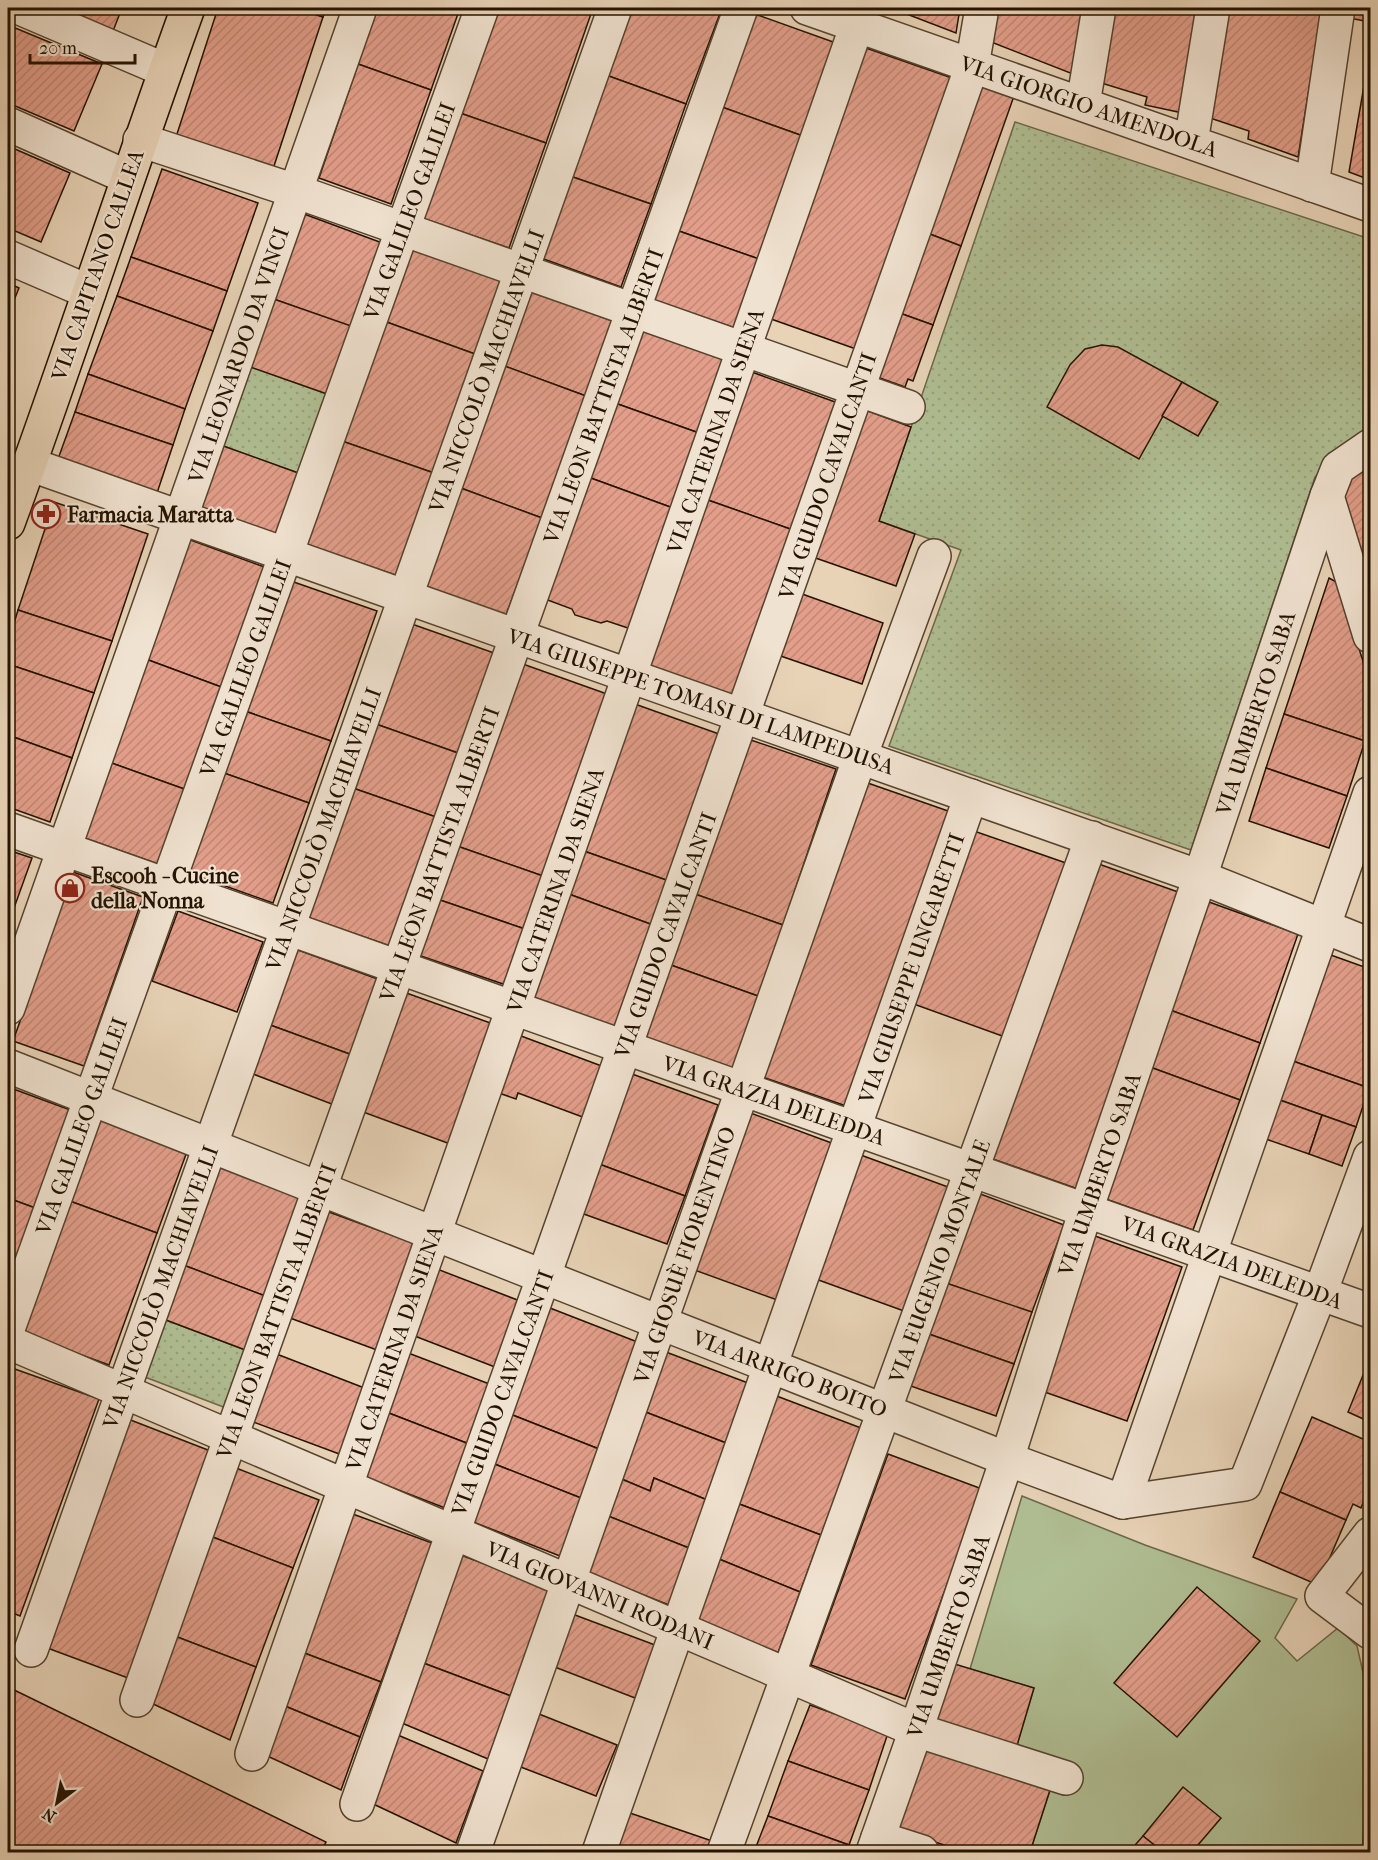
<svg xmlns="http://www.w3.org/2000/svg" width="1378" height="1860" viewBox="0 0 1378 1860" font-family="'IM FELL French Canon',serif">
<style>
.grass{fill:#b0be93;stroke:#6a684a;stroke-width:1.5}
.garden{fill:url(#garden-dots);stroke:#6a684a;stroke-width:1.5}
.building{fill:url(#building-hatch);stroke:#241300;stroke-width:1.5}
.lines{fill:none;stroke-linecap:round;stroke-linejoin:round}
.minor-casing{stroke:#55432e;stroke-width:36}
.major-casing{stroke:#241300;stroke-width:36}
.minor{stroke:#f0e2d0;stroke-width:33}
.major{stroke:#e8d3b7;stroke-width:33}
.labels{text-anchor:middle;stroke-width:4.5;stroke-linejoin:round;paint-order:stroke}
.street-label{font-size:22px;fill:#241300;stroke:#f0e2d0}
.poi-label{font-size:22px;font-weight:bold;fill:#241300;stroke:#f0e2d0;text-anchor:start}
</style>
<defs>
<pattern id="garden-dots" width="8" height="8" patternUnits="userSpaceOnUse" patternTransform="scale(1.5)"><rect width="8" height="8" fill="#b0be93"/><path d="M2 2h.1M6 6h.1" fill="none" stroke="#97a27d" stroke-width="1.8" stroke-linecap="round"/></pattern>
<pattern id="building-hatch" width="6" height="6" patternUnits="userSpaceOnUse" patternTransform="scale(1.5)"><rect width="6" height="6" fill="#e29e8a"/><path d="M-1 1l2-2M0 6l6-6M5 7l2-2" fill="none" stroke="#c28775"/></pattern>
</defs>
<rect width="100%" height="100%" fill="#e8d3b7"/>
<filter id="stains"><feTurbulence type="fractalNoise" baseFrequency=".00333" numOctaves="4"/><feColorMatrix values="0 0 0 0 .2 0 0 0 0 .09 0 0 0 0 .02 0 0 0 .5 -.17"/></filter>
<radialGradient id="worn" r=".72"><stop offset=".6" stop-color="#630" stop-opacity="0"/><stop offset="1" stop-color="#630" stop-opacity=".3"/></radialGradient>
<path class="grass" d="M1022,1496l123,49 152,54 -22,39 22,23 41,-33 19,18 13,57v45l-8,104h-332l21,-65 -39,-26 22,-73 -64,-19z"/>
<g class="garden">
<path d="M1015,122l355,117v191l-55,47 -124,373 -302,-104 72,-196 -82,-29z"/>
<path d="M242,364l88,31 -29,79 -86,-31z"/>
<path d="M158,1317l90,34 -22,57 -89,-34z"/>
</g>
<g class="building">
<path d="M57,8h65l-9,23z"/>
<path d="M218,8h79l26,9 -50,152 -97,-32z"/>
<path d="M297,8h29l-3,9z"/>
<path d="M377,8h83l-29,82 -73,-26z"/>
<path d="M497,8h96l-47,135 -86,-30z"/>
<path d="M631,8h91l-36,96 -80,-29z"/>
<path d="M891,8h69l-4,25z"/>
<path d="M991,8h97l-10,68 -92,-36z"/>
<path d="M1111,8h91l-19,105 -38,-8 2,-8 -49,-15z"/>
<path d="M1228,8h94l-24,149 -50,-18 1,-8 -39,-13z"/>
<path d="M1346,8h24v14l-26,-5z"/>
<path d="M752,13l84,30 -33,93 -84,-30z"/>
<path d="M8,25l94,39 -28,67 -66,-28z"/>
<path d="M866,48l86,30 -96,271 -85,-30z"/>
<path d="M1369,57l1,1v122l-21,-8z"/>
<path d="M358,64l73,26 -40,114 -72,-26z"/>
<path d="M606,75l80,29 -35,100 -81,-28z"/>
<path d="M972,81l42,15 -53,150 -39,-15z"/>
<path d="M719,106l84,30 -44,123 -83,-29z"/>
<path d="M460,113l86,30 -37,105 -87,-30z"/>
<path d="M8,146l62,27 -29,69 -33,-14z"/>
<path d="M162,169l96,34 -31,88 -96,-34z"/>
<path d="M570,176l81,28 -30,83 -80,-29z"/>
<path d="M296,211l89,33 -31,84 -89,-32z"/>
<path d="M676,230l83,29 -24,69 -84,-29z"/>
<path d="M922,231l39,15 -28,79 -39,-14z"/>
<path d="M406,247l95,34 -26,73 -94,-34z"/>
<path d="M131,257l96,34 -14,40 -96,-35z"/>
<path d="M8,283l11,5 -11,27z"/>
<path d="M529,290l84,31 -27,75 -84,-31z"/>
<path d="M117,296l96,35 -28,78 -97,-35z"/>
<path d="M265,296l89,31 -24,68 -88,-31z"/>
<path d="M894,311l39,14 -20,56 -5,-2 -3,8 -28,-10z"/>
<path d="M381,320l94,34 -41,119 -95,-33z"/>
<path d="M641,328l85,30 -27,75 -84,-30z"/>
<path d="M1102,345l16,2 64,35 -43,77 -92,-52 23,-42 15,-16z"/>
<path d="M502,365l84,31 -44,122 -84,-31z"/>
<path d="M749,371l89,32 -45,127 -88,-31z"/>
<path d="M88,374l97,35 -12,36 -98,-33z"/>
<path d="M1182,382l36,20 -20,34 -36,-20z"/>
<path d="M615,403l84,30 -26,75 -85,-31z"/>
<path d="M855,406l56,21 -32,94 36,13 -19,52 -92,-32z"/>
<path d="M75,412l98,33 -16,48 -99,-34z"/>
<path d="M339,440l95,33 -36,103 -95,-33z"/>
<path d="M215,443l86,31 -24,64 -85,-31z"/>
<path d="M1370,457v96l-10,6 -27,-61z"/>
<path d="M588,477l85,31 -42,121 -24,-8 -6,2 -26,-8 -3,-6 -27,-10z"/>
<path d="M458,487l84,31 -36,97 -84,-30z"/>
<path d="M705,499l88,31 -59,169 -88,-31z"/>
<path d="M54,502l94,32 -36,107 -94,-31z"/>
<path d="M185,538l82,30 -43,120 -81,-30z"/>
<path d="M1329,578l9,5 32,100v41l-5,17 -81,-27z"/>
<path d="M288,580l89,31 -46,130 -89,-31z"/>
<path d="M791,590l92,33 -21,61 -93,-32z"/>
<path d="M18,610l94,31 -18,52 -86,-29v-21z"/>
<path d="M409,623l85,30 -36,100 -85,-30z"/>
<path d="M143,658l81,30 -37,102 -81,-29z"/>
<path d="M520,663l87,31 -64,182 -86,-30z"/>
<path d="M8,664l86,29 -22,65 -64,-23z"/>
<path d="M632,703l87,31 -50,147 -88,-31z"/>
<path d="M242,710l89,31 -22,62 -88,-31z"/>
<path d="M1284,714l81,27 -18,55 -81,-28z"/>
<path d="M373,723l85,30 -22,64 -86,-30z"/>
<path d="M8,735l64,23 -22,64 -42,-15z"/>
<path d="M745,738l91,31 -53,156 -91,-32z"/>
<path d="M106,761l81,29 -26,75 -82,-29z"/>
<path d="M1266,768l81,28 -18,52 -80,-27z"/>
<path d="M221,772l88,31 -36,100 -87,-31z"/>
<path d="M862,781l89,31 -102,295 -89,-31z"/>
<path d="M350,787l86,30 -46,129 -86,-30z"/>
<path d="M971,830l95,33 -61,174 -94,-34z"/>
<path d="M457,846l86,30 -18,53 -88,-30z"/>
<path d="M8,850l24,8 -23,64 -1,-1z"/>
<path d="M581,850l88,31 -16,44 -87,-32z"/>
<path d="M1093,862l88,31 -103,296 -88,-31z"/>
<path d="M73,872l70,25 -59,169 -71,-25z"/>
<path d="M566,893l87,32 -37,105 -87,-31z"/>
<path d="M692,893l91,32 -25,71 -90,-32z"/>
<path d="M437,899l88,30 -19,56 -88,-30z"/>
<path d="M1209,902l89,32 -38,109 -90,-33z"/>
<path d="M178,911l85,31 -26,70 -85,-31z"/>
<path d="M290,947l93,34 -28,75 -93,-34z"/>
<path d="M1328,954l42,15 -1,119 -79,-28z"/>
<path d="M668,964l90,32 -25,72 -91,-32z"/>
<path d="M398,990l98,35 -43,120 -98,-36z"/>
<path d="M1170,1010l90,33 -20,57 -90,-33z"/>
<path d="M262,1022l93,34 -18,50 -92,-35z"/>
<path d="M513,1033l94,35 -19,51 -70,-26 -2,6 -23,-8z"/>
<path d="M1290,1060l79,28 -13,39 -79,-28z"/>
<path d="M1150,1067l90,33 -47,130 -90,-32z"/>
<path d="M632,1074l86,31 -33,91 -86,-32z"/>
<path d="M8,1087l65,24 -35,98 -30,-11z"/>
<path d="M1277,1099l45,16 -13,39 -46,-16z"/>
<path d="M745,1111l92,34 -57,156 -91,-33z"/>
<path d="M1322,1115l34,12 -14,39 -33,-12z"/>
<path d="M97,1117l91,32 -31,84 -90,-33z"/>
<path d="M858,1154l90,33 -44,124 -91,-33z"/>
<path d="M216,1161l90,32 -38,104 -90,-34z"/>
<path d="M599,1164l86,32 -18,48 -86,-31z"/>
<path d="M975,1192l89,33 -32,87 -2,1 -87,-31z"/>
<path d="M8,1198l30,11 -30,83z"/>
<path d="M67,1200l90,33 -48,132 -90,-33z"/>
<path d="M329,1212l87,32 -39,106 -87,-32z"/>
<path d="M1095,1236l87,31 -55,154 -88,-31z"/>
<path d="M178,1263l90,34 -20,54 -90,-34z"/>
<path d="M437,1269l83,32 -25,66 -83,-32z"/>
<path d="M943,1282l89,30 -18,52 -88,-31z"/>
<path d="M550,1308l90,35 -41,106 -89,-35z"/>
<path d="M926,1333l88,31 -18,52 -88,-31z"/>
<path d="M658,1349l98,37 -22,60 -99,-38z"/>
<path d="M403,1351l89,34 -23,59 -88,-34z"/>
<path d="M274,1353l93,36 -25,66 -94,-35z"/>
<path d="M1370,1358v64l-22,-10z"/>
<path d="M12,1368l87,31 -79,217 -12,-5v-232z"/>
<path d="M774,1395l87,33 -40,107 -87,-33z"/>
<path d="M635,1408l99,38 -22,56 -58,-24 -4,13 -38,-16z"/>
<path d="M381,1410l88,34 -24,64 -88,-34z"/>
<path d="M510,1414l89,35 -18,49 -89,-35z"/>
<path d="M1312,1417l58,25v42l-9,24 -8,-4 -7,16 -66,-28z"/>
<path d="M128,1419l85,33 -85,226 -86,-32z"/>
<path d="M888,1454l94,35 -77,210 -94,-34z"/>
<path d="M492,1463l89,35 -21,58 -97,-38z"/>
<path d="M236,1468l83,32 -26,68 -83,-32z"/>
<path d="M612,1475l38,16 4,-13 58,24 -18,48 -96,-38z"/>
<path d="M1280,1492l66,28 -28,65 -65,-28z"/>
<path d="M734,1502l87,33 -21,57 -86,-35z"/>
<path d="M598,1512l96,38 -20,57 -96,-38z"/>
<path d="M350,1513l82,30 -51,139 -82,-31z"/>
<path d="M210,1536l83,32 -37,99 -84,-32z"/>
<path d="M458,1554l93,35 -40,107 -93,-35z"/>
<path d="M714,1557l86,35 -22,61 -87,-35z"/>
<path d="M1197,1587l63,54 -83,96 -63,-54z"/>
<path d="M567,1612l88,33 -20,53 -88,-34z"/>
<path d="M172,1635l84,32 -26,73 -81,-38z"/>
<path d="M299,1651l82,31 -21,55 -80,-33z"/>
<path d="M418,1661l93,35 -23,63 -91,-38z"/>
<path d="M948,1662l86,26 -18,61 -87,-26z"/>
<path d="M8,1687l318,155 -5,10h-299l-14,-7z"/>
<path d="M280,1704l80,33 -19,53 -78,-36z"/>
<path d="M810,1705l78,28 -19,57 -81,-29z"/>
<path d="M534,1712l83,33 -21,51 -83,-32z"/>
<path d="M393,1733l90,38 -27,72 -87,-41z"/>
<path d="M922,1744l129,43 -21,65h-64l-72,-23z"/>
<path d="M788,1761l81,29 -20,55 -81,-29z"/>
<path d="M1183,1787l38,31 -29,34h-29l-20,-16z"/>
<path d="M627,1812l88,30 -4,10h-98z"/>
<path d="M768,1816l81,29 -3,7h-92z"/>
<path d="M1143,1836l20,16h-34z"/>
</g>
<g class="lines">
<g class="minor-casing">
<g id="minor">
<path d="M20,8l145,62"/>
<path d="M807,8l563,197"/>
<path d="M1083,104l16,-96"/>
<path d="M8,124l119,53"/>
<path d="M140,140l155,51 613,216"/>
<path d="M1191,142l22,-134"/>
<path d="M1312,185l26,-177"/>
<path d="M8,257l81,35"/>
<path d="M29,464l1171,413 170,68"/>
<path d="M1327,496l43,140"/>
<path d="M8,829l1362,482"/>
<path d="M8,1008l352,-1000"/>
<path d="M8,1066l999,393 116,43 122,-18 75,-191 50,-136"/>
<path d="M8,1329l474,-1321"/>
<path d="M8,1342l908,388 150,48"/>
<path d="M1123,1502l247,-709"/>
<path d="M1370,1534l-48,62 48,36"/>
<path d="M31,1650l584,-1642"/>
<path d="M137,1700l604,-1692"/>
<path d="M252,1754l605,-1729 3,-17"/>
<path d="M357,1804l615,-1738 10,-58"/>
<path d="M878,1838l44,14"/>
<path d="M473,1852l387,-1095 74,-201"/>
<path d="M599,1852l372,-1056"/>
<path d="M724,1852l368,-1014"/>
<path d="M873,1852l43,-122 91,-271 79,-249 114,-333 127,-381 11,-28 32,-22"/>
</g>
</g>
<g class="major-casing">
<path id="major" d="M8,523c63,-171 118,-344 180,-515"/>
</g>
<use href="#minor" class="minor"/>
<use href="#major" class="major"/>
</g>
<defs>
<g id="pharmacy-ring" transform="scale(1.5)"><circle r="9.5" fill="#f0e2d0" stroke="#8f2418" stroke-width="1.5"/><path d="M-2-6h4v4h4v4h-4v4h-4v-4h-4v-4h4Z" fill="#8f2418"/></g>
<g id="shop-ring" transform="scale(1.5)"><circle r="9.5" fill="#f0e2d0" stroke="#8f2418" stroke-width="1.5"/><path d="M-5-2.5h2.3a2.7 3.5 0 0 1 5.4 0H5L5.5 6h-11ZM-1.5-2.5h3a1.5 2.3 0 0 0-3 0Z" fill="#8f2418"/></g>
</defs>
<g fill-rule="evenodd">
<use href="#pharmacy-ring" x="46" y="514"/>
<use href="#shop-ring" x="70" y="888"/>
</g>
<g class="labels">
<g class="street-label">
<text transform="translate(1089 106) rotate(19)" y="8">VIA GIORGIO AMENDOLA</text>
<text transform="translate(409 211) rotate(-70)" y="8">VIA GALILEO GALILEI</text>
<text transform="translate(97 265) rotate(-71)" y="8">VIA CAPITANO CALLEA</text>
<text transform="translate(238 355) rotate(-71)" y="8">VIA LEONARDO DA VINCI</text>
<text transform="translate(486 371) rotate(-70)" y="8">VIA NICCOLÒ MACHIAVELLI</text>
<text transform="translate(603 396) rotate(-70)" y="8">VIA LEON BATTISTA ALBERTI</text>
<text transform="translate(715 431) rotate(-71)" y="8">VIA CATERINA DA SIENA</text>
<text transform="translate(827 476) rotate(-71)" y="8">VIA GUIDO CAVALCANTI</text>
<text transform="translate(245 668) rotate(-70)" y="8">VIA GALILEO GALILEI</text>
<text transform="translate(701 701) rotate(19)" y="8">VIA GIUSEPPE TOMASI DI LAMPEDUSA</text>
<text transform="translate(1255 713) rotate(-72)" y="8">VIA UMBERTO SABA</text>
<text transform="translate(323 829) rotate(-70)" y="8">VIA NICCOLÒ MACHIAVELLI</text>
<text transform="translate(439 854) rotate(-70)" y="8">VIA LEON BATTISTA ALBERTI</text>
<text transform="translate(555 890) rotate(-71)" y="8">VIA CATERINA DA SIENA</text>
<text transform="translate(665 935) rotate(-70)" y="8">VIA GUIDO CAVALCANTI</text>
<text transform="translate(911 968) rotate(-71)" y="8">VIA GIUSEPPE UNGARETTI</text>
<text transform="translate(774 1100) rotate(19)" y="8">VIA GRAZIA DELEDDA</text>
<text transform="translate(81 1126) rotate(-70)" y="8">VIA GALILEO GALILEI</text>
<text transform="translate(1099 1174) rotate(-71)" y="8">VIA UMBERTO SABA</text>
<text transform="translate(684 1255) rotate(-71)" y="8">VIA GIOSUÈ FIORENTINO</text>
<text transform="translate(939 1261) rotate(-70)" y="8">VIA EUGENIO MONTALE</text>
<text transform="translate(1232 1262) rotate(20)" y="8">VIA GRAZIA DELEDDA</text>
<text transform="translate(160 1287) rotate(-70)" y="8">VIA NICCOLÒ MACHIAVELLI</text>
<text transform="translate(276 1311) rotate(-70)" y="8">VIA LEON BATTISTA ALBERTI</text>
<text transform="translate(394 1348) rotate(-71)" y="8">VIA CATERINA DA SIENA</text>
<text transform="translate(790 1373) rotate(21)" y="8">VIA ARRIGO BOITO</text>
<text transform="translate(502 1393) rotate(-70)" y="8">VIA GUIDO CAVALCANTI</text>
<text transform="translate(600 1595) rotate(23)" y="8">VIA GIOVANNI RODANI</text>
<text transform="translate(948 1636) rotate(-71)" y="8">VIA UMBERTO SABA</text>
</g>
<g class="poi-label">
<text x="67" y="522">Farmacia Maratta</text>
<text x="91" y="883">Escooh - Cucine<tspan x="91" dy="25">della Nonna</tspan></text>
</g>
</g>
<rect width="1378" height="1860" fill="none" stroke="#e8d3b7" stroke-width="30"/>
<rect x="9" y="9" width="1360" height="1842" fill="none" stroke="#241300" stroke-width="3"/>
<rect x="15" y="15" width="1348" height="1830" fill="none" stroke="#241300" stroke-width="1.5"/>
<g transform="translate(57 1803) rotate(212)" stroke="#f0e2d0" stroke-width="4.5" paint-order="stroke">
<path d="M0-4.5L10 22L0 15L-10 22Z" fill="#241300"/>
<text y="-9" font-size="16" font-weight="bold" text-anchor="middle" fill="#241300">N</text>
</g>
<path d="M30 54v9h105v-9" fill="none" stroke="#241300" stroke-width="3"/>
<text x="39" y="54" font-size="18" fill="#241300" stroke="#f0e2d0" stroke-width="4.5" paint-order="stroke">20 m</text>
<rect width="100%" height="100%" filter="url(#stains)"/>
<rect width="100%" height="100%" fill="url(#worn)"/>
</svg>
